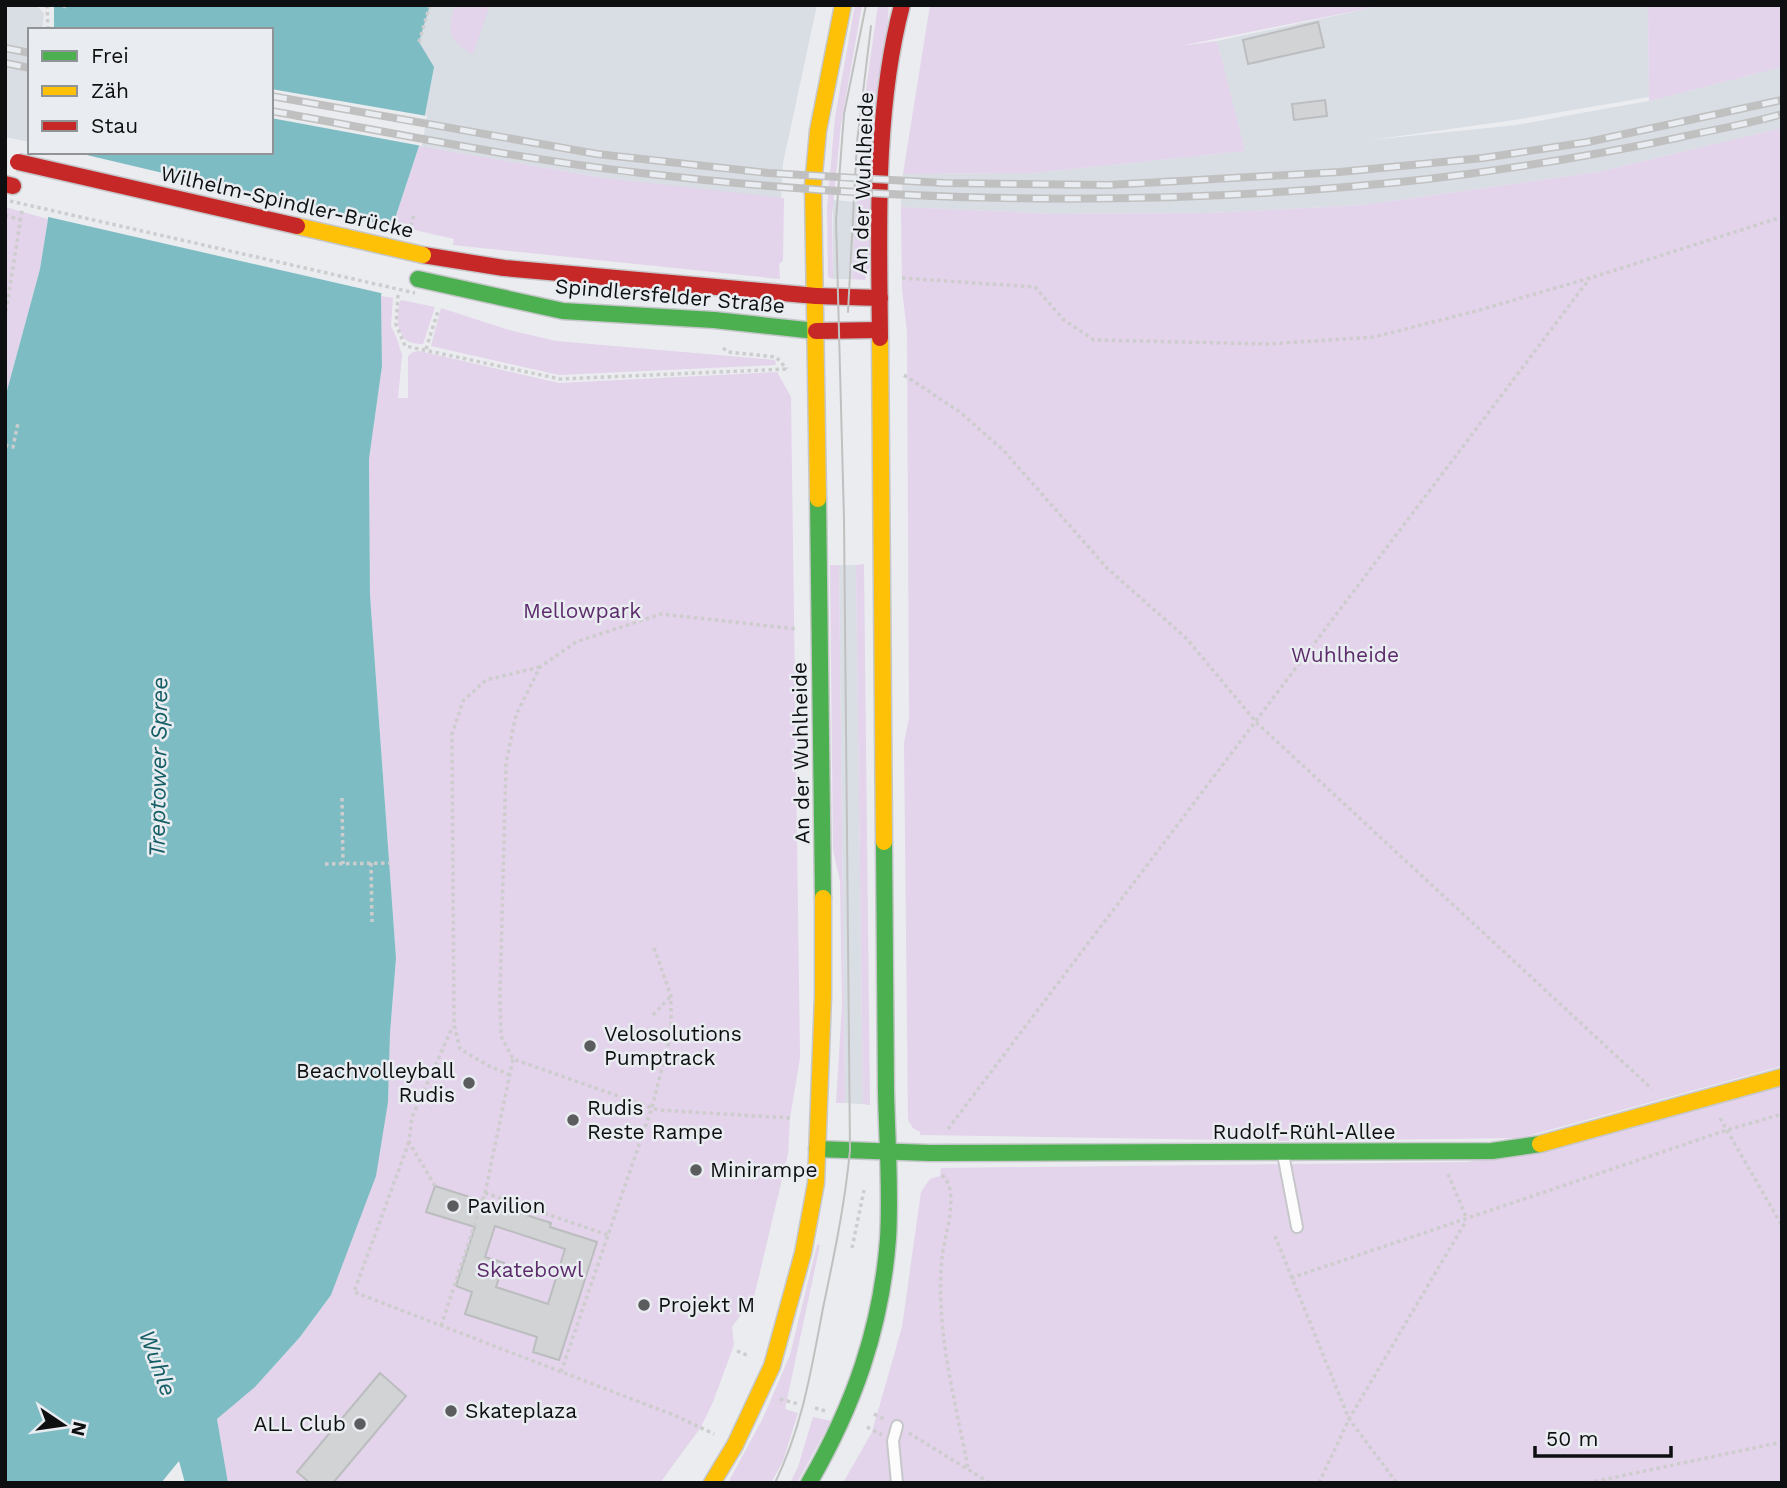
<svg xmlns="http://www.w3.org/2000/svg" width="1787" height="1488" viewBox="0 0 1787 1488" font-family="'Work Sans',sans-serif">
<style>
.built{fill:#d9dde4}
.green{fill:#e3d3eb}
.water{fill:#7ebcc4}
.pier{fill:#eaecef}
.building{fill:#d1d3d5;stroke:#bbbdbf;stroke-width:2;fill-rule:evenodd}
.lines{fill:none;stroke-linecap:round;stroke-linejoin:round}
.lane-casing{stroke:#c6c7ca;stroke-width:14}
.fast-casing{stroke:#c6c7ca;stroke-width:19}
.slow-casing{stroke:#c6c7ca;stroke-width:19}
.jam-casing{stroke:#c6c7ca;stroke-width:19}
.path{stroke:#cdcdce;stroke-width:3.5;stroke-dasharray:3.5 3.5;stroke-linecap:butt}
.lane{stroke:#fcfcfd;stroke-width:10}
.fast{stroke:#4caf50;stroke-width:16}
.slow{stroke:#ffc107;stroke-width:16}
.jam{stroke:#c62828;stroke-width:16}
.tram{stroke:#c0c0c0;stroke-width:2}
.rail-casing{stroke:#c0c0c0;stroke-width:8}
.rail{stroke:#e9ecf0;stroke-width:5;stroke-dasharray:16;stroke-linecap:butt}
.slow-bridge-casing{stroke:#c6c7ca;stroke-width:19;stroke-linecap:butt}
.jam-bridge-casing{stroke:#c6c7ca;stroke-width:19;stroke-linecap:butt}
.path-bridge{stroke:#cdcdce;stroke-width:3.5;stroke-dasharray:3.5 3.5;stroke-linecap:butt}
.slow-bridge{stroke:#ffc107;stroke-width:16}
.jam-bridge{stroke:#c62828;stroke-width:16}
.poi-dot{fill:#5b5c5e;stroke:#e9ecf0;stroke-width:2.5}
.labels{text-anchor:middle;stroke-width:5;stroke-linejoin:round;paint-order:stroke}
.street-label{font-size:21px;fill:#0e0f10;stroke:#e9ecf0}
.park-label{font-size:21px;fill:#5d2c6c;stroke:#e9ecf0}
.poi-label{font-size:21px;fill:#0e0f10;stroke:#e9ecf0;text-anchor:start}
.water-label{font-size:23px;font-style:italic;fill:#155e65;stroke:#e9ecf0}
</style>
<rect width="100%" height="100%" fill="#eaecef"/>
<g class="built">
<path d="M5,5l33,2 6,7 -2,16h-12v112l-25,-5z"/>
<path d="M430,5h387l-34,158 -2,36 -177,-21 -185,-32v-104z"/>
<path d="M1385,5h263l1,92 -135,23 -143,20 146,-15 70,-13 62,-11 133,-34v61l-184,44 -234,33 -154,8 -156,1 -153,-7 2,-33 130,-1 212,-22 -28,-110z"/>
<path d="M833,200l24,2 -5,77h-19z"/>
<path d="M839,565h17l7,539 -18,-1z"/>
</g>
<g class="green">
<path d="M455,5h35l-17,49c-26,-14 -25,-22 -18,-49z"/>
<path d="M855,5h7l-21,119 -9,91 1,64 -5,-2 -1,-68 8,-92z"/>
<path d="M878,5h11l-20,262 -4,13 -13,-1 10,-162z"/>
<path d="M930,5h455l-205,41 37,-5 28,110 -212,22 -130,1z"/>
<path d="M1648,5h134v62l-133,34z"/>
<path d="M1782,128v938l-262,72 -234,3 -366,-6v-3l-7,-4 -5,-8 -4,-377 5,-25 -2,-386 -5,-43 -1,-82 153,7 156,-1 154,-8 234,-33z"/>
<path d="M419,146l185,32 180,20 -1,63 -4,3 1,15 -327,-34 1,-6 -61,-14z"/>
<path d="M5,207l43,12 -8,50 -35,129z"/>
<path d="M381,296l12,2 -2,28 6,13 5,16 -4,43h10v-42l5,-4 6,-1 140,32 218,-11 14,25 9,661 -10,60 -2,36 -34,143 -22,30 2,18 -21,57 -12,25 -41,56h-432l-11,-64 38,-32 45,-50 31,-42 57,-193 2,-69 6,-75 -26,-363 -1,-136 13,-93z"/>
<path d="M401,300l34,7 -12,37c-5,0 -13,-1 -17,-4 -10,-8 -10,-31 -5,-40z"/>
<path d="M441,308l68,22 47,11 219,19 1,5 -217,10 -128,-29z"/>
<path d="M864,564l6,541 -7,-1 -7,-539z"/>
<path d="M830,565h9l6,538h-9l6,-98 -2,-124 -7,-31z"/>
<path d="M1782,1086v397h-939l29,-51 30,-105 19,-135 9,-13 10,-3 1,-8 527,-6z"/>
<path d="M817,1245h3l-35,164 13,4 -15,48 -12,22h-43l35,-65 27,-63z"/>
<path d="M813,1417l18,4 -34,62h-7l8,-16z"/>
</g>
<path class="water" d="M54,5h376l-11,37 15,25 -15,79 -38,115 3,18 -3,17 1,70 -13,93 1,136 26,363 -6,75 -2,69 -12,74 -45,119 -31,42 -45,50 -38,32 11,64h-43l-6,-22 -18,22h-156v-1085l35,-129 8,-50 2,-67h221v-122h-217z"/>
<g class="pier">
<path d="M271,89l156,27 -5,30 -151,-28z"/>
<path d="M47,152h27l322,76 -11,33 3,18 -3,15 -341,-78z"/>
</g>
<g class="building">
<path d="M1318,22l6,25 -76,17 -5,-24z"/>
<path d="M1325,100l2,16 -33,4 -2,-16z"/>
<path d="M435,1186l116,37 -1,4 47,15 -38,118 -26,-8 4,-15 -72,-23 7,-22 -16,-6 19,-59 -49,-15zM495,1226l70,23 -17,55 -52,-17 8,-24 -19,-6z"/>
<path d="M380,1373l26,23 -73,87h-23l-13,-11z"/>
</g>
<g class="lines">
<g class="lane-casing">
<g id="lane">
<path d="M1283,1154l14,73"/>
<path d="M897,1426l-4,15 4,42"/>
</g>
</g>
<g class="fast-casing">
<g id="fast">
<path d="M418,279l145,32 151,9 102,11"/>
<path d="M818,499l5,399"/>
<path d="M817,1149l113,4 562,-2 48,-7"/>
<path d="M809,1483c45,-78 72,-154 79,-244 3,-49 -1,-99 -2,-148 0,-83 -1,-166 -2,-249"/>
</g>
</g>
<g class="slow-casing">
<g id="slow">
<path d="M880,338l4,504"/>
<path d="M818,499l-5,-313 5,-55 25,-126"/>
<path d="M1540,1144l242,-67"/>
<path d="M712,1483l23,-38 37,-79 31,-113 13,-70 7,-187v-98"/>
</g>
</g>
<g class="jam-casing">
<g id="jam">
<path d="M5,184l8,2"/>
<path d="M423,255l81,13 312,28"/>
<path d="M816,296l64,2"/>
<path d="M816,331l63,-1"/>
<path d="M880,338c-1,-110 -6,-226 22,-333"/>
</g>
</g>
<g class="path">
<path d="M47,5l1,25"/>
<path d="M64,8l1,-3"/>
<path d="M419,42l11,-37"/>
<path d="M5,215l16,5"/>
<path d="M411,226l3,-12"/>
<path d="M902,278l133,9 29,33 30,20 174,4 106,-7 102,-26 114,-33 192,-61"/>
<path d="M398,295l-2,29 9,22 155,33 227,-10"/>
<path d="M5,318l17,-108"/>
<path d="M723,348l5,4 48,5 11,12"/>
<path d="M426,349l12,-38"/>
<path d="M904,375l56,37 44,39 103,117 79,70 71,85 395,366"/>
<path d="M5,445l8,2 5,-24"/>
<path d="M342,798l1,66"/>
<path d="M371,863l1,59"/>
<path d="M325,864l65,-1"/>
<path d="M653,1015l18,-19"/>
<path d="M510,1075l-23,-10 -27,-16 -6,-25 -2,-290 11,-33 23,-21 54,-13"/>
<path d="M790,1118l-132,-8 -145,-51 -12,-23 -1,-40 6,-233 10,-48 24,-48 36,-25 85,-28 136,15"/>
<path d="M1720,1118l62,108"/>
<path d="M948,1129l642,-851"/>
<path d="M409,1142l-55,150 322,124 38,18"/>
<path d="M1448,1174l19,45"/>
<path d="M942,1175c19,17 2,61 0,83 -7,70 13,142 26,210"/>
<path d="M435,1186l-26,-44 3,-25 41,-91"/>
<path d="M485,1193l28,-134"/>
<path d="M1275,1236l74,183 48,64"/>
<path d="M852,1248l12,-58"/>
<path d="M1291,1278l436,-148 55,-16"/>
<path d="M441,1326l44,-133 123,42"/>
<path d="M737,1351l12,5"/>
<path d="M561,1372l91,-265 19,-73v-38l-18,-51"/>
<path d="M780,1399l18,5"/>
<path d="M815,1408l10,3"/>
<path d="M874,1414l10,5"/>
<path d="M867,1427l15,8"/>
<path d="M909,1433l81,50"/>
<path d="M1319,1483l30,-64 117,-198"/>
<path d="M1588,1483l194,-41"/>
</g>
<use href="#lane" class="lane"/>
<use href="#fast" class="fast"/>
<use href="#slow" class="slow"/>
<use href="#jam" class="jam"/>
<g class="tram">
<path d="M848,312l9,-170 14,-116"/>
<path d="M775,1483c28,-59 36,-112 48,-175 11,-52 22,-104 27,-158l-6,-631 -8,-299 8,-106 22,-109"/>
</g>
<g class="rail-casing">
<g id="rail">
<path d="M5,48l25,5"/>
<path d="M5,63l25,5"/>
<path d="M271,96l326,58 171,19 176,10 164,2 232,-13 143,-14 105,-16 194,-42"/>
<path d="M271,111c123,22 246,48 370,62 262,31 525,35 787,6 84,-10 167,-24 249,-41 35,-8 71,-14 105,-24"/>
</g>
</g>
<use href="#rail" class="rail"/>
<g class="slow-bridge-casing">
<path id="slow-bridge" d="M297,226l126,29"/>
</g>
<g class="jam-bridge-casing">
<path id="jam-bridge" d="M18,162l279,64"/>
</g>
<path class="path-bridge" d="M10,201l405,92"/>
<use href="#slow-bridge" class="slow-bridge"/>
<use href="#jam-bridge" class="jam-bridge"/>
</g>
<g class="poi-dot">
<circle cx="590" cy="1046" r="7"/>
<circle cx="469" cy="1083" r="7"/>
<circle cx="573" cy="1120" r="7"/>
<circle cx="696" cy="1170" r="7"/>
<circle cx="453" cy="1206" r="7"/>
<circle cx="644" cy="1305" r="7"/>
<circle cx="451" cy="1411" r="7"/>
<circle cx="360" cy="1424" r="7"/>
</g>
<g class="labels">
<g class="street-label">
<text transform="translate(863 183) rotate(-88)" y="7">An der Wuhlheide</text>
<text transform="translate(287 202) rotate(13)" y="7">Wilhelm-Spindler-Brücke</text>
<text transform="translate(670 296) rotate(5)" y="7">Spindlersfelder Straße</text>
<text transform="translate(801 753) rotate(-91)" y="7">An der Wuhlheide</text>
<text x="1304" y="1139">Rudolf-Rühl-Allee</text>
</g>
<g class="park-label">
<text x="582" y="618">Mellowpark</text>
<text x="1345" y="662">Wuhlheide</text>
<text x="530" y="1277">Skatebowl</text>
</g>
<g class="poi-label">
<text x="604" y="1041">Velosolutions<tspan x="604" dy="24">Pumptrack</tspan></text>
<text x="455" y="1078" text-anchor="end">Beachvolleyball<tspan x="455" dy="24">Rudis</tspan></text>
<text x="587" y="1115">Rudis<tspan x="587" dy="24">Reste Rampe</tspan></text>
<text x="710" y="1177">Minirampe</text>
<text x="467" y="1213">Pavilion</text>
<text x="658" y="1312">Projekt M</text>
<text x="465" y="1418">Skateplaza</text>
<text x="346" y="1431" text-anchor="end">ALL Club</text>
</g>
<g class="water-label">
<text transform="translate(158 767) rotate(-89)" y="8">Treptower Spree</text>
<text transform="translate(158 1363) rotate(70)" y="8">Wuhle</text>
</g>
</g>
<rect width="1787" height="1488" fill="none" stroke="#0e0f10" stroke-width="14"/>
<rect x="28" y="28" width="245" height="126" fill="#e9ecf0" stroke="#919496" stroke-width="2"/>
<rect x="42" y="51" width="35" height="10" fill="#4caf50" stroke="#919496" stroke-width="2"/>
<text x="91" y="63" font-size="21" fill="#0e0f10">Frei</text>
<rect x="42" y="86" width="35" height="10" fill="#ffc107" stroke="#919496" stroke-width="2"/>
<text x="91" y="98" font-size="21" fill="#0e0f10">Zäh</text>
<rect x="42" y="121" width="35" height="10" fill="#c62828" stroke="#919496" stroke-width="2"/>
<text x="91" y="133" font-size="21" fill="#0e0f10">Stau</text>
<g transform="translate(63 1425) rotate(103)" stroke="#e9ecf0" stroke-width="5" paint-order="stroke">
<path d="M0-5L12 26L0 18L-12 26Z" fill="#0e0f10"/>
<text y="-10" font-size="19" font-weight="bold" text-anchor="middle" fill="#0e0f10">N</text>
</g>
<path d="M1535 1446v10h136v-10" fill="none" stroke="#0e0f10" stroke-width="3.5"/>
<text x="1546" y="1446" font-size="21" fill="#0e0f10" stroke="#e9ecf0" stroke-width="5" paint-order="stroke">50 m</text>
</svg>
